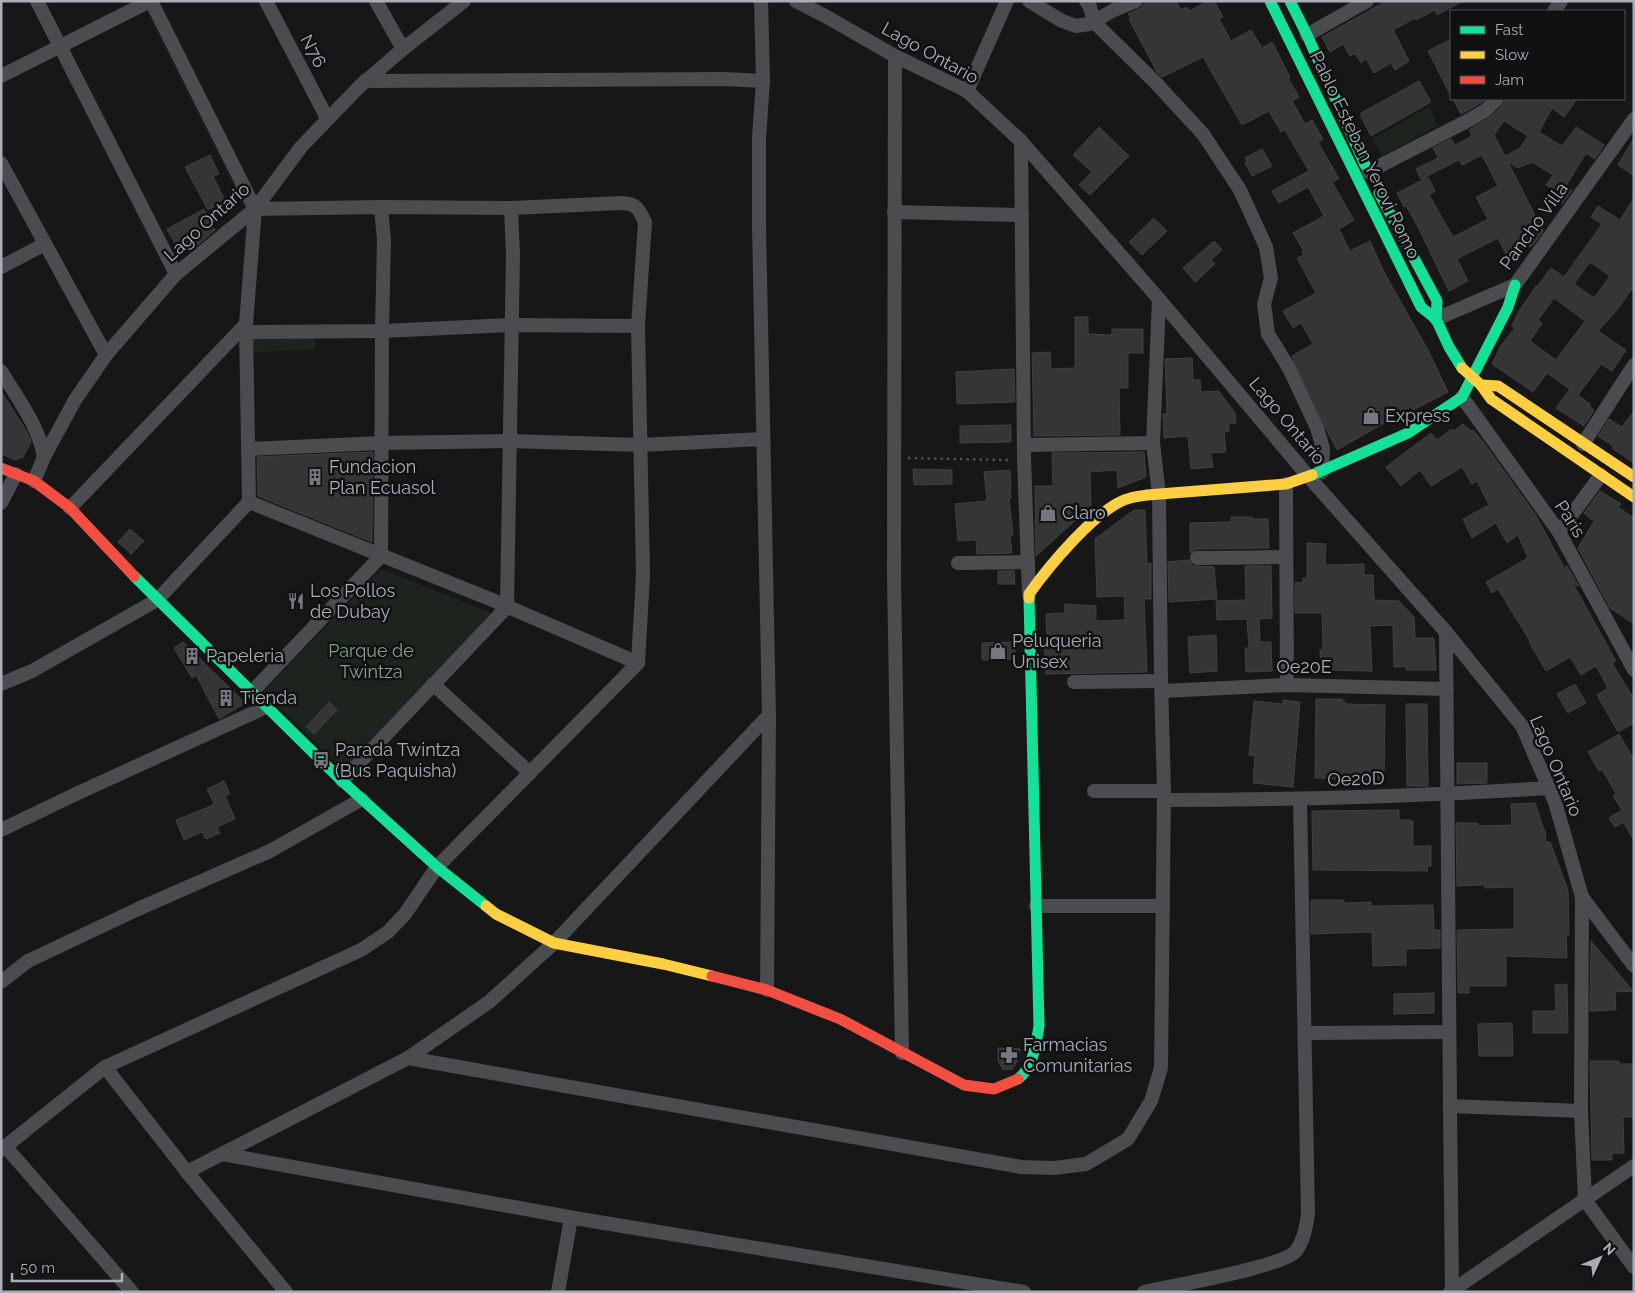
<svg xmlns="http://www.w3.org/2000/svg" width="1635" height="1293" viewBox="0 0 1635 1293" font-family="Raleway,sans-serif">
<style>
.green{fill:#1d241e}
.building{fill:#353536;stroke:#3f4043;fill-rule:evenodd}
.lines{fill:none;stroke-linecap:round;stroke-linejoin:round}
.path{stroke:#4d4e52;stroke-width:2.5;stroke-dasharray:2.5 4;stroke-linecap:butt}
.street{stroke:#4b4c50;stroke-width:14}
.fast{stroke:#16e098;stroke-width:11}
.slow{stroke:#ffcf43;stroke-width:11}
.jam{stroke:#f24e42;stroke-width:11}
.labels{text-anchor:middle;stroke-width:5;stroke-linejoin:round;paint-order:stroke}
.street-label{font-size:18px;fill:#a8adb8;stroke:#111113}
.poi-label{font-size:18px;fill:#a8adb8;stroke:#111113;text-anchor:start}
.park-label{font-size:18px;fill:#7fa381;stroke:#111113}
</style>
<rect width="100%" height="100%" fill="#171717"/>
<g class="green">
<path d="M1430,106l7,20 -55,30 -10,-17z"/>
<path d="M315,337v13l-60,2 -4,-14z"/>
<path d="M381,569l113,45 -150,156 -81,-78z"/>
</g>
<g class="building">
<path d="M1145,1h31l5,9 6,-3 3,4 17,-10h7l9,16 -4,2 12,22 20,-11 11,18 10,-6 18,35 -2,1 11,19 -7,4 13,23 7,-4 11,19 -5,3 21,37 -7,3 22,38 -15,9 11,22 20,-10 15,33 43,76 20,42 -35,18 -2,-3 -25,13v2l-49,28 -9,-17 -36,-77 21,-12 -12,-21 -8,5 -10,-17 33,-18 -19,-35 7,-3 -2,-4 1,-1 -10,-17 31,-17 -16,-29 -29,16 -7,-12 37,-20 -24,-41 -4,2 -12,-21 -27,14 -39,-68 -41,20 -5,-5 -28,-53 2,-1 -3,-4 15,-7z"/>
<path d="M1386,1h77l-26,14 -2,-5 -19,10 -1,-2 -22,12 16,31 -14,9 -4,-7 -17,10 -8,-14 -5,4 -6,-10 -5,3 -7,-12 -13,8 -8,-15z"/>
<path d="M1451,39v57l-23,-45z"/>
<path d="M1419,81l12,21 -60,34 -10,-19v-4z"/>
<path d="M1453,99h32l-4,4 -20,11z"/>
<path d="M1506,99h71l-13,18 -12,-9 -13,24 23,14 14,-19 28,18 -9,14 -9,-6 -20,33 6,4 -10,14 -14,-9 4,-7 -6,-3 7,-10 -21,-13 -14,6 -10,-6 35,69 -10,14 -25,13 -10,-20 -41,21 11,22 -19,10 -32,-66 -11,-19 -2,1 -7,-14 31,-16 7,14 -6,4 24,42 35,-18 -12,-22 22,-11 -16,-31 -20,10 -3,-5 -38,19 -5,-10 22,-11 -5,-10 18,-9 4,6 17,-9 -3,-6 23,-14 11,-11zM1504,121l24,15 -8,12 -15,8 -11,-21z"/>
<path d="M1099,127l30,29 -39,39 -11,-10 13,-13 -19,-17z"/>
<path d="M1634,138v38l-16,-11z"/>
<path d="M1262,149l10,17 -20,10 -7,-13 2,-1 -2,-4z"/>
<path d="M210,155l9,19 -6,2 12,25 -17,9 -23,-43z"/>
<path d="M1634,198v88l-17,24 -19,21 28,19 -14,21 -11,-7 -23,31 12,9 -1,2 5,4 -10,16 -28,-18 14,-19 4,3 -27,-19 -14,19 -41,-28 9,-18 14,-18 -3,-2 7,-15 17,-25 1,1 14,-19 13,9 38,-53 -11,-7 7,-11 22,14zM1590,262l20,14 -16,22 -20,-14zM1554,298l31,23 -29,39 -26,-19 12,-18 -4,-3z"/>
<path d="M204,209l11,21 -16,14 -18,10 -14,-25z"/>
<path d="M1154,218l13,13 -25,24 -13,-13z"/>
<path d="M1214,241l8,9 -11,10 4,4 -20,18 -12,-14z"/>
<path d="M1075,317h13v17l24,1v-6h31v24h-15v35h-9l1,47 -86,1 -2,-83 18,-1 1,17 24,-1z"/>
<path d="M1192,358l1,22h7l1,12 18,-1 16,22 1,10h-7v8l-5,1 2,20 -15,1 2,14 -22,2 -3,-33 -24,2 -1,-24h4l-2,-55z"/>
<path d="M1014,369l1,33 -58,2 -1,-32z"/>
<path d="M1,391l26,41 4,10 -8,15 -8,3 -14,-6z"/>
<path d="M1634,411v52l-22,-15 1,-2 -15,-10 11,-17 13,8z"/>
<path d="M1463,424l8,7 2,-1 11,13 51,71 30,55 2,-3 12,21 -7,-5 44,79 -4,2 22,36v24l-16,9 -21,-37 11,-7 -12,-22 -15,9 -11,-18 -24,14 -17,-29 1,-1 -32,-52 -6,4 -6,-11 42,-24 -10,-23 -11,8 -11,-20 -24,15 -9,-19 26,-14 -12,-24 -5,3 -10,-17 -31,19 -11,-16 -19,16 -15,-19 45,-34 6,7 15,-11 2,2z"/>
<path d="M1011,425v17l-51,1v-17z"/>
<path d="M373,452l-1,90 -114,-46 -1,-39z"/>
<path d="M1144,452l2,25 -28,11 -1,-18 -27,2 1,34 -55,50 -1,-70h18l-1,-33z"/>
<path d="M913,469l39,1v14l-38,1z"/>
<path d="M1010,470l1,19h-1l1,9h-2l4,37h-3l2,18 -35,1 -1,-14 -18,1 -3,-37 32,-3 -3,-29z"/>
<path d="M1600,491l21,13 -3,3 16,11v106l-24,-16 -32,-60 18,-30 -4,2 -8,-7z"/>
<path d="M1134,510h11l2,54 4,-1v36h-7l3,73 -101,2 -2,-35h3l-1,-25 18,-1 1,-9 31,2v15l29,-1 -1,-24 -27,1 -2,-58z"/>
<path d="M1231,517h21v2h16l1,29 -72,1 -7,4v-30l41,-1z"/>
<path d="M130,529l14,12 -13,13 -13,-12z"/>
<path d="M1307,543l19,1 -1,21 39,-1v11h9l1,25 25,1 15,16 1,21h19l2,32h-30v-3h-12l-1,-42 -23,1 2,45 -51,-1 -1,-20h3l-1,-37h-27v-30l8,-1v-4h4z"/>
<path d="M1189,560l4,6 21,1 3,32 -48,3 -1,-40z"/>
<path d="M1245,566h26l1,52 -13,1 1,23h11l1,29 -26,1 -1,-24h4l-2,-29 -30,1 -1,-19 30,-1z"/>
<path d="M998,571h16l1,13h-17z"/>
<path d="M1216,635l1,36 -27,2 -2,-36z"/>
<path d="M183,642l62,61 -26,16 -23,-44 -4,3 -18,-30z"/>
<path d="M1015,642v17l-33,1v-17z"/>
<path d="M1575,684l11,19 -18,10 -11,-19z"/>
<path d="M1316,699h26l4,5 39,1 -1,75 -69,-2z"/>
<path d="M1283,700l17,2 -7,85 -40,-4 2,-27 -6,-1 5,-54 29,3z"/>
<path d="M329,702l8,8 -23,24 -8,-7z"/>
<path d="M1406,704h21l1,82h-21z"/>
<path d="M1619,734l15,26v80l-11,-18 -8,5 -6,-9 13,-8 -9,-14 3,-2 -14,-25 -3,2 -11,-19z"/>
<path d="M1457,763h30v20l-30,1z"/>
<path d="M224,781l6,13 -5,2 10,23 -18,8 3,6 -14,6 -4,-7 -18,8 -8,-20 35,-14 3,-3 -7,-14z"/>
<path d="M1535,803l9,27h1l1,12h4l18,48 1,45h-3l1,23 -61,-2v30h-37v7h-11l-1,-63 57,-1v-42l-29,1v-3l-28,1 -1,-63h22v3l34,-1 -1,-21z"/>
<path d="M1399,810v10h12v1h2v25h18v20h-4l1,5 -115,-1 -1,-59z"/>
<path d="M1311,900h33v3l27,-1v4l62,-1 1,25h6v18l-34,1v16l-33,1 -1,-34 -61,2z"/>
<path d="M1591,941l42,50 -18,1 1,18 -26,1z"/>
<path d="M1567,984l1,49h-35v-22h23l-1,-26z"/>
<path d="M1434,993v20l-40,1v-20z"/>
<path d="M1512,1023l1,33h-34l-1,-32z"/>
<path d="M998,1048l22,1 -3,12 -5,8 -9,1 -5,-9z"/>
<path d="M1590,1061h29v3h15v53h-11l1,36h-12v7h-20z"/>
</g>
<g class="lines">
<path class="path" d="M908,458l102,2"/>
<g class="street">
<path d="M37,1l139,273"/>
<path d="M266,1l61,117"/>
<path d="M376,1l27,48"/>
<path d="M761,1l2,80 -4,57v87l10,490 -2,275"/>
<path d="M796,1l31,16 68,39 72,35 54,50 138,158 149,177 138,156 76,94 33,76 27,95 52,69"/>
<path d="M1029,1l33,20 14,5 13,-2 25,-14 22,-9"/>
<path d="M1086,1l4,6 4,15 61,60 48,52 37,56 26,57 5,31 -7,26 4,30 21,34 28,60 6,20 -1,24"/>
<path d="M1554,11l7,-10"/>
<path d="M1307,35l60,-34"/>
<path d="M895,56l-1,519 8,478"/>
<path d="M1,76l149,-75"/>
<path d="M365,81l359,-2 39,2"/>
<path d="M967,91l40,-90"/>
<path d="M1021,141l3,319 5,134"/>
<path d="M1,163l105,192"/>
<path d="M1368,172l103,-53 15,-9 11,-11"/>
<path d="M894,212l128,3"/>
<path d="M1,267l44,-23"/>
<path d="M1436,319l79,-34 119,-166"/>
<path d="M246,332l136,-1 130,-6 126,1"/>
<path d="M1,371c16,27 38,55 43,86"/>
<path d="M1462,397l97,135 75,138"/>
<path d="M1583,444l51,-79"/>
<path d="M1024,445l129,-2"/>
<path d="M249,449l132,-6 129,-2 130,4 123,-6"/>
<path d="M34,481l10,-24 31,-57 31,-45 70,-81 79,-65 46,-62 59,-61 43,-37 61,-48"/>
<path d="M1286,484l1,201"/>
<path d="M249,502l241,97 148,64"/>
<path d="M1,503l15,-29"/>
<path d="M70,508l176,-184"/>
<path d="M1559,532l42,-57"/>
<path d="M1197,558l89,-1"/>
<path d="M958,563l70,-1"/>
<path d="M1446,632l4,474 131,5"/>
<path d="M1074,682l87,-1"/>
<path d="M1,684l31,-13 125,-71 92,-98 -3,-178 9,-115 -104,-208"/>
<path d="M433,684l97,89"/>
<path d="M1162,691l125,-6 160,4"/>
<path d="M252,692l129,-136 1,-225 2,-91 -3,-33"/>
<path d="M342,781l165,-174 6,-353 -2,-46"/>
<path d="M1094,791h70"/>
<path d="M1164,800c129,0 257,-4 385,-12"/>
<path d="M1,830l77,-37 188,-86"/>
<path d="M1582,897l-1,214 4,89 49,67"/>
<path d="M1036,906h127"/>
<path d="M1,982l27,-21 110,-52 132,-58 92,-52"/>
<path d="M1305,1033l144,-1"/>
<path d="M408,1058l613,109 33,1 32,-4 42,-25 23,-38 10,-33 3,-277 -3,-110 -2,-186 -6,-52 6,-144"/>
<path d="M105,1067l82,105 99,120"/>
<path d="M1450,1106l2,185"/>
<path d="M5,1146l127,146"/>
<path d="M1,1150l104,-83 256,-117 27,-18 17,-18 32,-47 201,-204 5,-88 -5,-249 7,-104c-6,-13 -9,-19 -24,-19l-110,5 -130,-1 -126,2"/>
<path d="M222,1154l358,65 444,73"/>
<path d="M187,1172l221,-114 81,-56 65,-59 215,-228"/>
<path d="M558,1292l13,-74"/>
<path d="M1144,1292c26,-6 139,-25 152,-41 8,-11 10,-24 12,-37l-8,-414"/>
<path d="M1450,1292l184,-126"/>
</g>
<g class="fast">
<path d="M1270,1l151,306 15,12 13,28 13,21"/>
<path d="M1290,1l17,34 58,130"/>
<path d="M1379,193l58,108 -1,18"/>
<path d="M1312,475l96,-42 54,-36 46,-90 7,-22"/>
<path d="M134,576l208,205 95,86 49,39"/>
<path d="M1018,1079c15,-11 18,-35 21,-53l-10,-428"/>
</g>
<g class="slow">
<path d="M1462,368l19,17 10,14 143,98"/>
<path d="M1481,385l17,1 136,91"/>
<path d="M1029,598v-4c20,-28 64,-81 95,-94 7,-3 16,-4 23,-5l139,-11 26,-9"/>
<path d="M486,906l10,8 58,29 109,21 49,12"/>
</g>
<g class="jam">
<path d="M1,468l33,13 36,27 64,68"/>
<path d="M712,976l55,14 73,29 124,66 30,4 24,-10"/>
</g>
</g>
<defs>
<g id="shop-bare" transform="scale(1.35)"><path d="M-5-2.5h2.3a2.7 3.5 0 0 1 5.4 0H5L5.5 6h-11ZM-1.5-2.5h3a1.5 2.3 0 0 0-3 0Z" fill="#757880" stroke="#111113" stroke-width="2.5" paint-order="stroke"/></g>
<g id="building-bare" transform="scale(1.35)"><path d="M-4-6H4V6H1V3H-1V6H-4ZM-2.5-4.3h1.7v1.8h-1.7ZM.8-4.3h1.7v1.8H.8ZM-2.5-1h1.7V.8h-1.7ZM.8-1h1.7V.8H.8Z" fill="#757880" stroke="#111113" stroke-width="2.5" paint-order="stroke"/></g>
<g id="restaurant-bare" transform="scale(1.35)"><path d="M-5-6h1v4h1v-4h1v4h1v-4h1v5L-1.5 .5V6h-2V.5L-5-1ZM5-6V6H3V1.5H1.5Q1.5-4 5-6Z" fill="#757880" stroke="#111113" stroke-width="2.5" paint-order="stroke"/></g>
<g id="bus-bare" transform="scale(1.35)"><path d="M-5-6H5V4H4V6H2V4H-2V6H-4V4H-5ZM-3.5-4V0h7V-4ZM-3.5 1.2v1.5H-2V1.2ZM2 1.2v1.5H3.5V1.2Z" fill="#757880" stroke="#111113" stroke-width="2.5" paint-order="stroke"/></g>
<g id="pharmacy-bare" transform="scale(1.35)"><path d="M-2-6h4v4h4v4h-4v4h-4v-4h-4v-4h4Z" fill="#757880" stroke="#111113" stroke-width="2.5" paint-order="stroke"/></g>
</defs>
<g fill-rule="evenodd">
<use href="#shop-bare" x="1371" y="416"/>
<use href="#building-bare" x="315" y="477"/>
<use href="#shop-bare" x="1048" y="513"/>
<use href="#restaurant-bare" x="296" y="601"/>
<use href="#shop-bare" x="998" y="651"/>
<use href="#building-bare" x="192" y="656"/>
<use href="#building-bare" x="226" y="698"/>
<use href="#bus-bare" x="321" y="760"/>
<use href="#pharmacy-bare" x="1009" y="1055"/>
</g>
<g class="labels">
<g class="street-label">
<text transform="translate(313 51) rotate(62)" y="6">N76</text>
<text transform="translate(930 53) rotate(29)" y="6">Lago Ontario</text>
<text transform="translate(1365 155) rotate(64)" y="6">Pablo Esteban Yerovi Romo</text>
<text transform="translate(207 222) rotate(-42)" y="6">Lago Ontario</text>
<text transform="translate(1534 226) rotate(-54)" y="6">Pancho Villa</text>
<text transform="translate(1287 421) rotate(50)" y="6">Lago Ontario</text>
<text transform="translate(1570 519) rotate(57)" y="6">Paris</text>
<text x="1304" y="673">Oe20E</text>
<text transform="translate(1556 766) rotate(67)" y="6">Lago Ontario</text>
<text transform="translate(1356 779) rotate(-2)" y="6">Oe20D</text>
</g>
<g class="poi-label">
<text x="1385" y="422">Express</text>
<text x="329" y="473">Fundacion<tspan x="329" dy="21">Plan Ecuasol</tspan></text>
<text x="1062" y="519">Claro</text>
<text x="310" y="597">Los Pollos<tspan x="310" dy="21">de Dubay</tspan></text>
<text x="1012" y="647">Peluqueria<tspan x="1012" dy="21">Unisex</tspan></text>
<text x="206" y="662">Papeleria</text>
<text x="240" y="704">Tienda</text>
<text x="335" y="756">Parada Twintza<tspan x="335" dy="21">(Bus Paquisha)</tspan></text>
<text x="1023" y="1051">Farmacias<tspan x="1023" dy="21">Comunitarias</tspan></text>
</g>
<g class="park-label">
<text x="371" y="657">Parque de<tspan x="371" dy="21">Twintza</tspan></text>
</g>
</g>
<rect width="1635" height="1293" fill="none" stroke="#a8adb8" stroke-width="5"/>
<rect x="1450" y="10" width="175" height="90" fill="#111113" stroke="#4d4f55"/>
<rect x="1460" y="26" width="25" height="8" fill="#16e098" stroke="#4d4f55"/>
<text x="1495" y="35" font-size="15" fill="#a8adb8">Fast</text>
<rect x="1460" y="51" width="25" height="8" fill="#ffcf43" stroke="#4d4f55"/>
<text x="1495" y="60" font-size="15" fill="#a8adb8">Slow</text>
<rect x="1460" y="76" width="25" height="8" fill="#f24e42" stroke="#4d4f55"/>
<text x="1495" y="85" font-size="15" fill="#a8adb8">Jam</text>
<g transform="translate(1600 1258) rotate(46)" stroke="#111113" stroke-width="4" paint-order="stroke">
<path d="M0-4L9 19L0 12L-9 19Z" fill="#a8adb8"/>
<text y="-8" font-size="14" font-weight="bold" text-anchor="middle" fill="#a8adb8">N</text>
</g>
<path d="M12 1273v8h110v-8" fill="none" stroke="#a8adb8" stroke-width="2.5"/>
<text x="20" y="1273" font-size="15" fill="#a8adb8" stroke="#111113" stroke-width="4" paint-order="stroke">50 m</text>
</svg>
